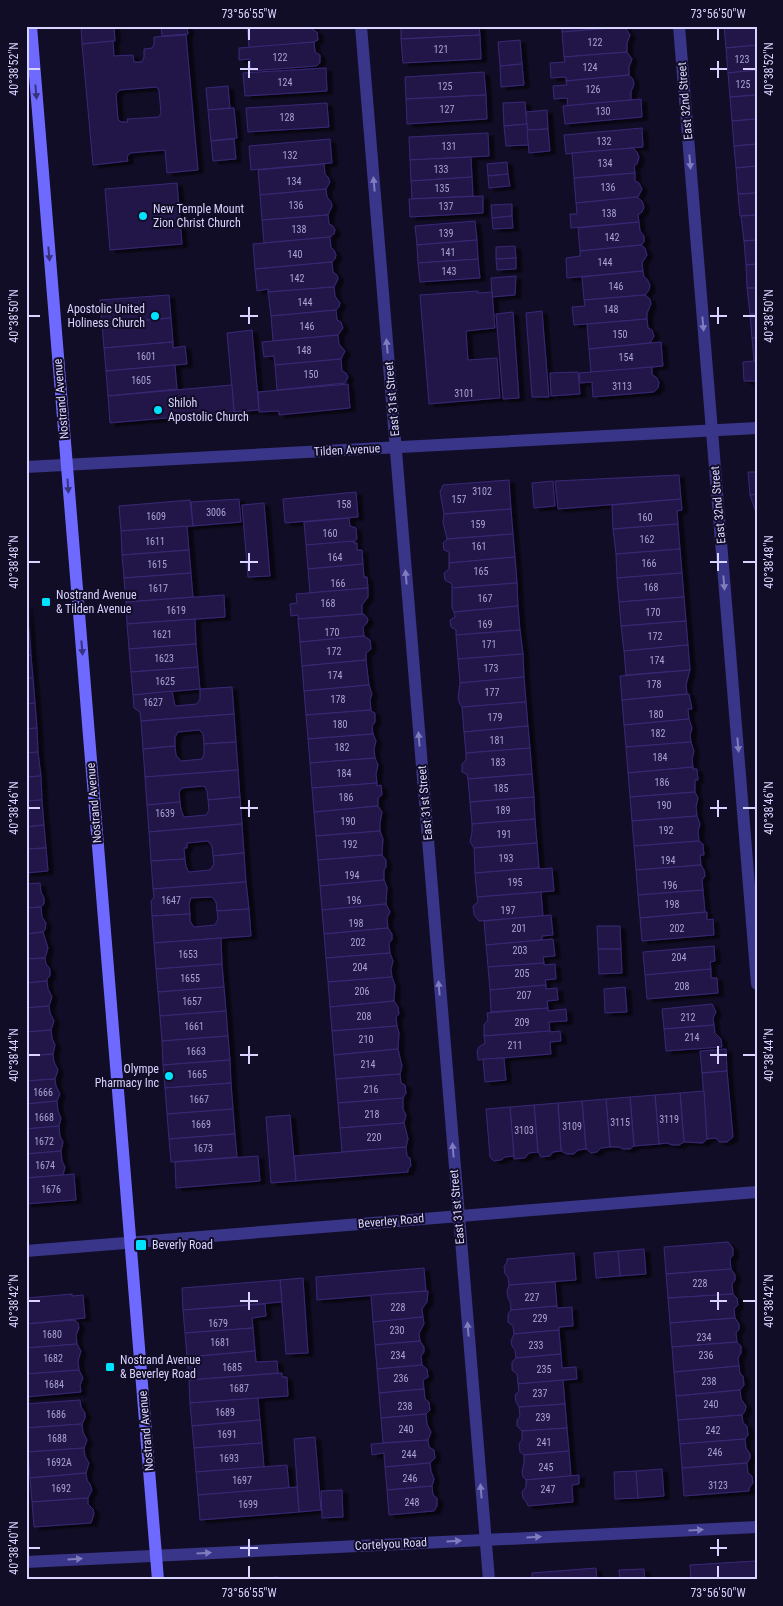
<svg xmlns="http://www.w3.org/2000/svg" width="783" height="1606" viewBox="0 0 783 1606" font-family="'Roboto Condensed',sans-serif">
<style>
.building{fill:#221849;stroke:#392876;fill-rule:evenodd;filter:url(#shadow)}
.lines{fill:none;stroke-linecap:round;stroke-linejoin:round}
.minor{stroke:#393589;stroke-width:12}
.secondary{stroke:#6f6aff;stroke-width:12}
.oneway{fill:#37327d}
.oneway2{fill:#817cbe}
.ticks{fill:none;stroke:#d8d3ff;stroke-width:2}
.poi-dot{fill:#00e2fe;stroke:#120d26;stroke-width:2}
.labels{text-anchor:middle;stroke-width:4;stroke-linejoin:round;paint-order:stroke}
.number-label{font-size:10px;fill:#aaa4d2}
.street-label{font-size:12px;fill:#d8d3ff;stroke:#120d26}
.poi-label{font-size:12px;fill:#d8d3ff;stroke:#120d26;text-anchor:start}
.neatline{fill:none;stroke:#d8d3ff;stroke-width:2}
.ticks-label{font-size:12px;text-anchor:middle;fill:#d8d3ff}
</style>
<defs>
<filter id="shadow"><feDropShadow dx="5.5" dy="3" stdDeviation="1" flood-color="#0009"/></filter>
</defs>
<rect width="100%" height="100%" fill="#120d26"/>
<g class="building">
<path d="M81,26h33l1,15 -33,3z"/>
<path d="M161,26h26l1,8 -26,2z"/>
<path d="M247,26h66v4l4,2 1,8 -4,2 -65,6z"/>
<path d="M401,26h78l1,9 -79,4z"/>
<path d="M562,26h63v1l-63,5z"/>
<path d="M724,26h33v19l-31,3z"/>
<path d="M625,27l5,8 -3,8v9l-63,5 -2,-25z"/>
<path d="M186,35l12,135 -31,3 -2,-23 -35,3 -3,4 1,4 -35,4 -11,-121 31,-3 1,15 19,-1 1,7h8l2,-5v-8l8,-1 2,-4v-7zM157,87l2,4 2,22 -2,4 -32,2 1,3h-7l-3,-3 -2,-25 4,-4z"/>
<path d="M480,35l1,24 -78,4 -2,-24z"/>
<path d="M520,40l2,24 -22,2 -2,-24z"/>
<path d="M314,42l1,10 5,3v8l-4,3 -65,5 -1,-12 -11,1v-12z"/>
<path d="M757,45v25l-29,3 -2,-25z"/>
<path d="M627,52l5,7 -3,8v8l-63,6v-4l-15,1 -1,-15 15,-1 -1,-5z"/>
<path d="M522,64l2,21 -23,2 -1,-21z"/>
<path d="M326,68l1,23 -82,5 -2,-23z"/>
<path d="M757,70v25l-27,2 -2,-24z"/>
<path d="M484,72l2,23 -80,4 -1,-22z"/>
<path d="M629,75l4,4 1,5 -3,8v8l-63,6 -1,-8 -13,1 -1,-13 14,-1 -1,-4z"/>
<path d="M228,86l2,22 -22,2 -2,-22z"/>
<path d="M486,95l1,24 -80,5 -1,-25z"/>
<path d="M757,95v24l-25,2 -2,-24z"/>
<path d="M641,99l1,18 -77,7 -2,-18z"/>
<path d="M525,102l2,22 -23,2 -1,-23z"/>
<path d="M327,103l2,24 -81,5 -2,-24z"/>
<path d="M234,108l3,30 -26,3 -3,-31z"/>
<path d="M547,110l1,19 -21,1 -1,-18z"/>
<path d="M757,119v25l-23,2 -2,-25z"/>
<path d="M527,124l2,21 -23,1 -2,-20z"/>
<path d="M642,128l1,19 -77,7 -2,-19z"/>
<path d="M548,129l2,22 -21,2 -2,-23z"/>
<path d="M488,133l1,23 -79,4 -1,-23z"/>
<path d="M234,139l2,20 -23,2 -2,-20z"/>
<path d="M330,139l2,24 -81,7 -2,-24z"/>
<path d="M757,144v22l-21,2 -2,-22z"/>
<path d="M633,148l4,4 2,5 -2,7 -3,2 1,7 -61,5 -2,-25z"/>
<path d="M471,157l1,20 -61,4 -1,-21z"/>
<path d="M507,162l1,12 -20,2 -1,-12z"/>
<path d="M324,164l1,10 3,3 2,5 -4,7 -66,6 -2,-25z"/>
<path d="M757,166v27l-19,1 -2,-26z"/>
<path d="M635,173v8l4,2 3,6 -4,8 -62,6 -2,-25z"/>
<path d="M508,174l2,12 -21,2 -1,-12z"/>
<path d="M472,177l1,19 -61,3 -1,-18z"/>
<path d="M177,183l5,61 -72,6 -5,-61z"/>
<path d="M326,189l1,8 4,5 1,4 -4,9 -66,5 -2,-25z"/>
<path d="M757,193v22l-17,1 -2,-22z"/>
<path d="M483,196v17l-73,4 -1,-18z"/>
<path d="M637,197l5,4 2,6 -2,5 -4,3 1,7 -68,6 -1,-14h7l-1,-11z"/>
<path d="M512,204v12l-20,2 -1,-13z"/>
<path d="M328,215l1,9 4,2 2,4 -1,4 -4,3 -66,6 -2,-23z"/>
<path d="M757,215v25l-13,1 -3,-25z"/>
<path d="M512,216l1,12 -20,1 -1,-11z"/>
<path d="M475,221l2,19 -60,5 -2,-19z"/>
<path d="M639,222l1,9 4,5v6l-3,3 -61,6 -2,-23z"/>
<path d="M330,237l1,11 3,2 2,5 -1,4 -3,3 -77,7 -2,-25z"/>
<path d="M477,240l1,19 -60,4 -1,-18z"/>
<path d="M757,240v24l-11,1 -2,-24z"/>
<path d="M641,245l4,3 2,7 -5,8 1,8 -76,7 -1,-20 14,-2v-5z"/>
<path d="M515,246l1,12 -20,1v-12z"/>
<path d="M516,258v11l-19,1 -1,-11z"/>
<path d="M478,259l2,19 -60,4 -2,-19z"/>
<path d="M332,262l1,10 4,3 1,4 -4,8 -66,5v-3l-11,2 -2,-22z"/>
<path d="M757,264v24h-10l-1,-23z"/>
<path d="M643,271l1,6 3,2 3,6 -1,5 -4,5 -61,5 -2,-23z"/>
<path d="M516,276l-1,19 -23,2 -1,-19z"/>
<path d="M334,287l1,9 5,7 -1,4 -3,3 -65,6 -3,-24z"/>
<path d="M747,288h10v26h-7z"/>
<path d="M478,291v2l14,-1 3,36 -29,3 2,29 29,-2 3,40 -71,6 -9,-109z"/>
<path d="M169,295l2,23 -69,6 -2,-24z"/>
<path d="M645,295l5,4 1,5 -4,9v6l-73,6 -2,-18 13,-1 -1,-6z"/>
<path d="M336,310l1,10 4,2 2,6 -5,7 -65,6 -2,-25z"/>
<path d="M542,311l7,86h-17l-6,-84z"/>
<path d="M513,312l6,86 -16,1 -7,-85z"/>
<path d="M750,314h7v24h-5z"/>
<path d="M171,318l2,24 -69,6 -2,-24z"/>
<path d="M647,319l1,9 4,2 2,6 -4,7 -61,6 -2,-25z"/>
<path d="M252,330l7,80 -25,2 -7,-79z"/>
<path d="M338,335l1,9 6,7 -4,8 -66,6 -1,-9 -10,1 -2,-15z"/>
<path d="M752,338h5v23h-3z"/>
<path d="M173,342v6l12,-2 2,18 -81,7 -2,-23z"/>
<path d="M661,342l2,24 -72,7 -2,-24z"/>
<path d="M341,359l1,12 4,2 2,4 -3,6 -68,7 -2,-25z"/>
<path d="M754,361h3v26l-2,-6h-11l-1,-19z"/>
<path d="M175,365l2,24 -69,7 -2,-25z"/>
<path d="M652,367v8l4,2 3,5 -1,6 -4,4 -61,5 -1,-15 -12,1 -1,-10z"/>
<path d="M578,372l2,22 -29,2 -1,-23z"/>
<path d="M348,384l2,24 -71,7v-4l-20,1 -1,-20z"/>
<path d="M232,385l2,27 -124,11 -2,-27z"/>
<path d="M748,472h9v22l-7,1z"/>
<path d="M679,475l2,24 -123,10 -3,-28z"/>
<path d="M509,480l2,29 -67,5 -4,-22 3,-7z"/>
<path d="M553,481l2,25 -21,2 -2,-25z"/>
<path d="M356,492l2,25 -73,6 -2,-24z"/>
<path d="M757,494v21l-7,-20z"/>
<path d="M239,499l2,23 -48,4 -2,-24z"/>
<path d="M681,499l1,11 -5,1 1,13 -65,5 -1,-24z"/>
<path d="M190,500l3,26 -72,5 -2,-25z"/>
<path d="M264,503l6,73 -22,1 -6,-72z"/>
<path d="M511,509l2,25 -66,5 -4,-17 1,-8z"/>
<path d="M349,518l1,8 6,2 1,11 -3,3 -48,3 -2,-23z"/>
<path d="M678,524l2,25 -64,5 -3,-25z"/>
<path d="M187,526l2,24 -67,5 -1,-24z"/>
<path d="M513,534l2,23 -66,6v-11l-5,-2 -1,-7 4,-4z"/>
<path d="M354,541v2h3v7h5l1,14 -55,5 -2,-24z"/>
<path d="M680,549l2,24 -65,5 -1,-24z"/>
<path d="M189,550l2,23 -67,5 -2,-23z"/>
<path d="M515,557l2,26 -65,5v-4l-7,-4 -1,-7 5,-4v-6z"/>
<path d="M363,564l1,13h3l1,11 -58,5 -2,-24z"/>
<path d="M191,573l2,24 -67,5 -2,-24z"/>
<path d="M682,573l2,24 -65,5 -2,-24z"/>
<path d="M517,583l1,23 -64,6 -2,-4v-20z"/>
<path d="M368,588v9l-6,8v9l-64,5v-4l-7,1 -1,-12 7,-1 -1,-9z"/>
<path d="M224,595l1,22 -98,7 -1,-22z"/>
<path d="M684,597l2,24 -65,5 -2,-24z"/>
<path d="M26,605l3,24 -3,1z"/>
<path d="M518,606l2,24 -64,5v-5l-5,-3 -1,-7 5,-3 -1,-5z"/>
<path d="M364,614l4,5 -1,4 -4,4 1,9 -64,6 -2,-23z"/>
<path d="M195,619l1,25 -67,5 -2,-25z"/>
<path d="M686,621l2,24 -64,6 -3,-25z"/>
<path d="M29,629l2,26 -5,1v-26z"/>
<path d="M520,630l3,24 -65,5 -2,-24z"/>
<path d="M364,636l6,4 1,9 -5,4v7l-64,6 -2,-24z"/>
<path d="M196,644l2,23 -67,5 -2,-23z"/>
<path d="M688,645l2,25 -64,5 -2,-24z"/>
<path d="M523,654l1,23 -64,6 -2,-24z"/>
<path d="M31,655l2,23h-7v-22z"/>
<path d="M366,660l3,25 -65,6 -2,-25z"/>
<path d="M198,667l2,22 -67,6 -2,-23z"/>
<path d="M690,670l-4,15 1,9 -65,6 -2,-24z"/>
<path d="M524,677l2,25 -64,5 -2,-3 -2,-6 2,-15z"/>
<path d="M26,678h7l2,25 -9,1z"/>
<path d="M369,685l3,9 -2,6 1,10 -65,5 -2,-24z"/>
<path d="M232,687l2,27 -93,7 -1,-9 -6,-4 -1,-13 39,-4 3,15 22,-2 3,-5v-10z"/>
<path d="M689,694l3,15h-4l1,10 -65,6 -2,-25z"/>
<path d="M526,702l2,24 -64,6 -2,-25z"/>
<path d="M35,703l2,25 -11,1v-25z"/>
<path d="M371,710v1l4,2v9l-3,4 1,8 -65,5 -2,-24z"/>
<path d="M234,714l2,28 -32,2 -1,-10 -4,-4 -21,2 -3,5v9l-32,3 -2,-28z"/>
<path d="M689,719l3,9 -2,7 1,7 -65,5 -2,-22z"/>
<path d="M528,726l2,22 -64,5 -2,-21z"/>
<path d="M37,728l1,24 -12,1v-24z"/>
<path d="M373,734l3,7 -2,8 1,9 -65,5 -2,-24z"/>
<path d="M236,742l2,28 -93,7 -2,-28 32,-3 1,9 5,6 21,-2 2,-5v-10z"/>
<path d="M691,742l3,9 -2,8 1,8 -65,6 -2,-26z"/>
<path d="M530,748l2,26 -64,5 -1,-5 -5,-2v-8l4,-4v-7z"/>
<path d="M38,752l3,24 -15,1v-24z"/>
<path d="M375,758l3,7 -2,9 1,9 -65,5 -2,-25z"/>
<path d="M693,767v2h4l1,11h-3v12l-65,5 -2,-24z"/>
<path d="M238,770l2,27 -32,3 -1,-9 -3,-5 -22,2 -3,4 1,10 -33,3 -2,-28z"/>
<path d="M532,774l2,23 -64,5 -2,-23z"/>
<path d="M41,776l1,24 -16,1v-24z"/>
<path d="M377,783v3l4,-1 1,10 -4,3v8l-64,6 -2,-24z"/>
<path d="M695,792l3,6 -2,9 1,9 -65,5 -2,-24z"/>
<path d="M240,797l2,27 -93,8 -2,-27 33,-3 1,8 3,7 22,-2 3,-5 -1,-10z"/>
<path d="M534,797l1,22 -63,5 -2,-22z"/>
<path d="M42,800l2,25 -18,2v-26z"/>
<path d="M378,806l4,6 -2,11v8l-64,5 -2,-24z"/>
<path d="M697,816l3,8 -2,7 1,10 -65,5 -2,-25z"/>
<path d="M535,819l2,24 -63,5 -4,-6 2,-10v-8z"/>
<path d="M242,824l2,29 -31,3 -1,-10 -4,-5 -21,2v5h-3l1,11 -34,2 -2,-29z"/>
<path d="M44,825l2,23 -20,1v-22z"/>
<path d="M380,831l3,8 -1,16 -64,5 -2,-24z"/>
<path d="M699,841l4,3 1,11h-4l1,10 -65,5 -2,-24z"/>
<path d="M537,843l2,25 -64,5 -1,-25z"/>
<path d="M46,848l2,23 -22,2v-24z"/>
<path d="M244,853l2,29 -93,7 -2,-28 34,-2 1,8 3,5 21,-2 4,-6 -1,-8z"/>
<path d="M382,855l4,5v7l-2,3v10l-64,6 -2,-26z"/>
<path d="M701,865l3,5 1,6 -3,4 1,10 -65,5 -2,-25z"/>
<path d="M539,868v1l13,-1 2,23 -77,6 -2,-24z"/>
<path d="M384,880l3,7 -1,17 -64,6 -2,-24z"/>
<path d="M246,882l3,27 -32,2 -1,-9 -4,-5 -21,1 -2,6 1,10 -38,2 -1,-15 3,-4 -1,-8z"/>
<path d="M40,883l1,9 3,6v6l-3,3 -15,1v-24z"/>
<path d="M703,890l2,22 -65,6 -2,-23z"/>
<path d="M541,892l2,24 -64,5 -5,-6 -1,-9 5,-4 -1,-5z"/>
<path d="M386,904l4,8 -3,6 1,10 -64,6 -2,-24z"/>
<path d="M41,907l1,10 4,6 -1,7 -2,2 -17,2v-26z"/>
<path d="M249,909l2,27 -97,7 -2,-27 38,-2v7l4,6 21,-2 3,-6 -1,-8z"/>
<path d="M707,912v8l6,-1 1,16 -72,6 -2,-23z"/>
<path d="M551,915l2,20 -11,1v4l-56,5 -2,-24z"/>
<path d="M597,926h23l1,23h-23z"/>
<path d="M388,928l4,6v6l-3,3 1,10 -64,5 -2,-24z"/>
<path d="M43,932l5,16 -3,10 -19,1v-25z"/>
<path d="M221,938l1,26 -66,5 -2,-26z"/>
<path d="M553,939l2,17 -12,1 1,6 -56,4 -2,-22z"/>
<path d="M714,946l1,15 -5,1 1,7 -66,6 -2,-23z"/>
<path d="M598,949h23l1,24 -23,1z"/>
<path d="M390,953l3,8 -2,8 1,8 -64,5 -2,-24z"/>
<path d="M45,958l1,6 4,5v7l-3,3v2l-21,2v-24z"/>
<path d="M544,963v2l11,-1 1,15 -11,1 1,5 -56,5 -2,-23z"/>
<path d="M222,964l2,23 -66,5 -2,-23z"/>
<path d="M711,969v9h6l1,15 -71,6 -2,-24z"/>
<path d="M392,977l3,8 -1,16 -64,6 -2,-25z"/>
<path d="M47,981l1,8 4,8 -3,9 -23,2v-25z"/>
<path d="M546,985v4l11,-1 1,12 -11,1 1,7 -57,4 -1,-22z"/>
<path d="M224,987l2,24 -66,5 -2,-24z"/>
<path d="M625,987l2,25 -22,1 -1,-24z"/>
<path d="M394,1001l4,6 1,7 -3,3 1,9 -65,5 -2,-24z"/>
<path d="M712,1004l4,8 -3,6 1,7 -50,4 -2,-20z"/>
<path d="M49,1006l1,7 4,8 -3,9 -25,2v-24z"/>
<path d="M548,1008v3l18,-2 1,12 -18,1 1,9 -66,5v-11l4,-5 -1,-7z"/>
<path d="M226,1011l2,25 -66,5 -2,-25z"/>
<path d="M714,1025l1,8 6,6 1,8 -56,4 -2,-22z"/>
<path d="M397,1026l2,7 -1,16 -64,6 -2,-24z"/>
<path d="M51,1030l1,8 3,7 -2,9 -27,2v-24z"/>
<path d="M550,1031v1l10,-1 1,10 -11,1 1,12 -73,6 -1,-9 2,-4 6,-4 -1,-7z"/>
<path d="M228,1036l2,24 -67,5 -1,-24z"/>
<path d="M398,1049l4,17 -2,8 -64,5 -2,-24z"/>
<path d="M726,1049l1,22 -25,2 -2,-22z"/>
<path d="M53,1054l1,8 4,8 -3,9 -29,2v-25z"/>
<path d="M504,1058l2,22 -21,2 -2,-23z"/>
<path d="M230,1060l1,23 -66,5 -2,-23z"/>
<path d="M727,1071l6,66 -6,5h-8l-3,-4 -9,1 -5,-66z"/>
<path d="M400,1074l1,9 4,2 1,8 -3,5 -65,5 -2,-24z"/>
<path d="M55,1079l1,7 4,8 -3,7 -31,3v-23z"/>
<path d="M231,1083l2,26 -66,5 -2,-26z"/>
<path d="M704,1091l3,48 -4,4 -19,-1 -4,-49z"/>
<path d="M680,1093l4,49 -5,3h-7l-5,-2 -8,1 -4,-49z"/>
<path d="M655,1095l4,49 -25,2 -4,-49z"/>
<path d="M630,1097l4,49 -4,3h-7l-4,-2h-9l-4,-48z"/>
<path d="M403,1098v11l3,6 -2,8 -64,5 -2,-25z"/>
<path d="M606,1099l4,48 -9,1 -4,4 -6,1 -5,-4 -4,-48z"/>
<path d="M57,1101l1,10 3,7 -2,8 -33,3v-25z"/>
<path d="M582,1101l4,48 -8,1 -4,4h-7l-6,-3 -3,-48z"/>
<path d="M558,1103l3,48 -8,1 -3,4 -9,1 -3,-5 -4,-47z"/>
<path d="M534,1105l4,47 -9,1 -4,5 -11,1 -4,-52z"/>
<path d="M510,1107l4,49 -9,1 -4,3 -7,1 -4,-4 -4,-48z"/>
<path d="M233,1109l2,25 -66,5 -2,-25z"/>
<path d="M290,1115l6,66 -25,2 -5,-66z"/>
<path d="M404,1123l4,16 -2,8 -64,5 -2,-24z"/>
<path d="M59,1126l1,10 3,6 -2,9 -35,3v-25z"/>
<path d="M235,1134l2,23 -66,5 -2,-23z"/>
<path d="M406,1147l1,9 3,2 1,8 -3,3v3l-112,9 -2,-25z"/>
<path d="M61,1151l1,10 3,6 -2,8 -37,3v-24z"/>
<path d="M258,1156l2,25 -84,7 -1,-26z"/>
<path d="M74,1174l2,26 -50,4v-26z"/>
<path d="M728,1242l5,6v7l-3,4 1,10 -65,5 -2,-27z"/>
<path d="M644,1249l2,25 -26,2 -2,-25z"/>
<path d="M618,1251l2,25 -24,2 -2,-25z"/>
<path d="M574,1253l2,27 -67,5 -1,-8 -3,-3 -1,-8 3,-4v-3z"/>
<path d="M424,1268l2,23 -109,9 -1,-23z"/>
<path d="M731,1269l4,6v5l-3,4 1,10 -65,4 -2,-24z"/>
<path d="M303,1278l5,75 -22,1 -6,-74z"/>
<path d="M280,1280l2,22 -99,8 -1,-22z"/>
<path d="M555,1282l2,24 -46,4 -1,-9 -2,-3 -1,-7 2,-6z"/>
<path d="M428,1291l-1,11 -5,7 1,8 -50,5 -2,-27z"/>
<path d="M72,1294v2l11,-1 2,23 -59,6v-26z"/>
<path d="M733,1294l4,4 1,7 -4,4 1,9 -65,5 -2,-25z"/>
<path d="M265,1304l1,12 -14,2 1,10 -68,5 -2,-23z"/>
<path d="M557,1306v2l15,-1 1,19 -14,1v3l-45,4 -1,-8 -5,-4v-8l3,-4z"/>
<path d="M423,1317l1,7 -5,9 1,8 -45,4 -2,-23z"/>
<path d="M735,1318l4,6v5l-3,4 1,9 -65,5 -2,-24z"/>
<path d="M75,1320l3,3 1,5 -3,7 1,9 -51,4v-24z"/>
<path d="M253,1328l2,23 -68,6 -2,-24z"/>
<path d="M559,1330l2,24 -45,4 -1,-8 -3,-4 -1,-5 3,-7z"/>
<path d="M420,1341l4,6v5l-3,4 1,9 -45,4 -2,-24z"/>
<path d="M737,1342l4,4v7l-3,5 1,8 -65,6 -2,-25z"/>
<path d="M77,1344l4,7 -3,10 1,9 -53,4v-26z"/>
<path d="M255,1351l1,11 21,-1 1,12 -89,7 -2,-23z"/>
<path d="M561,1354l1,14 14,-1 1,12 -59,5 -1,-10 -5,-4v-8l4,-4z"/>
<path d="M422,1365l5,4 1,8 -5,3 1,9 -45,4 -2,-24z"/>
<path d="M739,1366l1,8 3,2 1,9 -4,5 -64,6 -2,-24z"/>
<path d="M79,1370l4,8 -3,7 1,7 -55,5v-23z"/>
<path d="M282,1373v4h5l1,19 -98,7 -1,-23z"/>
<path d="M563,1380l2,24 -46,3 -3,-5 -1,-7 4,-4 -1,-7z"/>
<path d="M424,1389l1,10 4,3 1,8 -4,4 -45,4 -2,-25z"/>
<path d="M740,1390l1,9 5,7 -1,5 -3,4 -64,5 -2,-24z"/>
<path d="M258,1398l2,22 -68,6 -2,-23z"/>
<path d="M80,1400l1,7 4,6v5l-3,6 -56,4v-24z"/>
<path d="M565,1404l2,24 -45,3 -5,-5v-6l3,-4 -1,-9z"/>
<path d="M426,1414l1,10 4,8 -3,8 -45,3 -2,-25z"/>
<path d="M742,1415l1,8 4,3 1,9 -3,4 -65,5 -2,-24z"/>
<path d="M260,1420l2,23 -68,5 -2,-22z"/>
<path d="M82,1424l1,8 4,8 -3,8 -56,4 -2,-24z"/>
<path d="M567,1428l2,23 -45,4 -4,-3 -1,-8 3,-4v-9z"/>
<path d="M315,1437l6,73 -22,2 -5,-73z"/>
<path d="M745,1439l1,9 4,6v4l-3,5 -65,5 -2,-24z"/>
<path d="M428,1440l1,7 5,3 1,8 -5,5 -45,4 -1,-14 -12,2 -1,-11z"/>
<path d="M262,1443l2,24 -68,5 -2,-24z"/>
<path d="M84,1448l1,8 4,7 -3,10 -56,5 -2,-26z"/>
<path d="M569,1451l2,25 -45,4 -3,-3 -1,-5 2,-9v-8z"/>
<path d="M430,1463l1,8 3,8 -2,7 -45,4 -2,-23z"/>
<path d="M747,1463l1,10 4,3 1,7 -4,5v3l-65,5 -2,-28z"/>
<path d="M287,1465l2,23 -91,7 -2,-23z"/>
<path d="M662,1469l2,27 -26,2 -2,-27z"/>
<path d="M636,1471l2,27 -23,1 -1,-27z"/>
<path d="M86,1473l1,7 3,4 2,6 -4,8 -56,4 -2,-24z"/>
<path d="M579,1475v9l-7,1 1,17 -45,4 -1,-3 -4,-5 -1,-6 4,-5v-7z"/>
<path d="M432,1486l1,9 4,3v8l-3,5 -45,4 -2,-25z"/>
<path d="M297,1487l2,25 -99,8 -2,-25z"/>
<path d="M342,1490l1,27 -21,1 -1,-27z"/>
<path d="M88,1498v6l5,5 1,5 -3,9 -57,4 -2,-25z"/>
<path d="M755,1561l2,5v14h-66l-1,-15z"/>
<path d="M596,1568l1,12h-65v-7z"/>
<path d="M644,1569l1,11h-25l-1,-10z"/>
<path d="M278,1577v3h-39z"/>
</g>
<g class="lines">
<g class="minor">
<path d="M361,26l128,1554"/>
<path d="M679,26l78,958"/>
<path d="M26,467l731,-39"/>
<path d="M26,1251l731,-59"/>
<path d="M26,1562l731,-35"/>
</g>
<path class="secondary" d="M31,26l127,1554"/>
</g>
<defs><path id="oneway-solid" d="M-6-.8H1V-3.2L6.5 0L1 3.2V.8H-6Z" transform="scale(1.25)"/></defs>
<g class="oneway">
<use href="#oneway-solid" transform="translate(36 92) rotate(85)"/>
<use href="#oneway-solid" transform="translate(49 254) rotate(85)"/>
<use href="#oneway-solid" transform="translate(68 486) rotate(86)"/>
<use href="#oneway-solid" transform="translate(82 648) rotate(85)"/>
</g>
<g class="oneway2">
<use href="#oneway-solid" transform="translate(690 162) rotate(85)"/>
<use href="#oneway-solid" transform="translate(374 184) rotate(-95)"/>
<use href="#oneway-solid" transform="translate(703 324) rotate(85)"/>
<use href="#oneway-solid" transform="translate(387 346) rotate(-95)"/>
<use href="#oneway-solid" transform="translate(406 577) rotate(-95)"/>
<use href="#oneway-solid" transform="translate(724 583) rotate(85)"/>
<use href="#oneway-solid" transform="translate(419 739) rotate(-95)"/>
<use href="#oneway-solid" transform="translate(738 745) rotate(85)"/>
<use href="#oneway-solid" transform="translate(439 988) rotate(-95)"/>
<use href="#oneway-solid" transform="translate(453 1150) rotate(-95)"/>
<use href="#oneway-solid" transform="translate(468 1329) rotate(-95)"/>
<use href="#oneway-solid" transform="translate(481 1491) rotate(-95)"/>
<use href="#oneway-solid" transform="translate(696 1530) rotate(-3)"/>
<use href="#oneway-solid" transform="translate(534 1537) rotate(-3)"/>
<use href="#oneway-solid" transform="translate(454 1541) rotate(-3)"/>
<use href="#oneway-solid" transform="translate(204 1553) rotate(-3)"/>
<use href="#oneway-solid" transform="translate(75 1559) rotate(-3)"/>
</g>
<path class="ticks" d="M249,28v12M718,28v12M249,61v17M718,61v17M28,69h12M240,69h18M710,69h17M743,69h13M249,307v17M718,307v17M28,316h12M240,316h18M710,316h17M743,316h13M249,553v18M718,553v18M28,562h12M240,562h18M710,562h17M743,562h13M249,800v17M718,800v17M28,808h12M240,808h18M710,808h17M743,808h13M249,1046v18M718,1046v18M28,1055h12M240,1055h18M710,1055h17M743,1055h13M249,1292v18M718,1292v18M28,1301h12M240,1301h18M710,1301h17M743,1301h13M249,1539v17M718,1539v17M28,1548h12M240,1548h18M710,1548h17M249,1566v12M718,1566v12"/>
<g class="poi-dot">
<circle cx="143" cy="216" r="5"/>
<circle cx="155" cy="316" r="5"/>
<circle cx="158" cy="410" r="5"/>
<rect x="41" y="597" width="10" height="10" rx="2.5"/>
<circle cx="169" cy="1076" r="5"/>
<rect x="135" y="1239" width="12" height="12" rx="2.5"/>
<rect x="105" y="1362" width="10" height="10" rx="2.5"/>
</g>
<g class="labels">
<g class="number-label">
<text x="595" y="46">122</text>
<text x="441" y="53">121</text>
<text x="280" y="61">122</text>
<text x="742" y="63">123</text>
<text x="590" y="71">124</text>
<text x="285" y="86">124</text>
<text x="743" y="88">125</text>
<text x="445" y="90">125</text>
<text x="593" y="93">126</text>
<text x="447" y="113">127</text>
<text x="603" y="115">130</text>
<text x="287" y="121">128</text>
<text x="604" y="145">132</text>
<text x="449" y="150">131</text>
<text x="290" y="159">132</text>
<text x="605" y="167">134</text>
<text x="441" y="173">133</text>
<text x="294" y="185">134</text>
<text x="608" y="191">136</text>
<text x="442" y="192">135</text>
<text x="296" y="209">136</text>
<text x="446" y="210">137</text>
<text x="609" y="217">138</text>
<text x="299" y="233">138</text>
<text x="446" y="237">139</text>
<text x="612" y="241">142</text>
<text x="448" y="256">141</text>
<text x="295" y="258">140</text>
<text x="605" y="266">144</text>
<text x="449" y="275">143</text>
<text x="297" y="282">142</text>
<text x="616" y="290">146</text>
<text x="305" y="306">144</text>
<text x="611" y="313">148</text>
<text x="307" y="330">146</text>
<text x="620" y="338">150</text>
<text x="304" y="354">148</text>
<text x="146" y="360">1601</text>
<text x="626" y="361">154</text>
<text x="311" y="378">150</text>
<text x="141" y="384">1605</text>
<text x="622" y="390">3113</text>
<text x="464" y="397">3101</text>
<text x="482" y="495">3102</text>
<text x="459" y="503">157</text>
<text x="344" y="508">158</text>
<text x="216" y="516">3006</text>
<text x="156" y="520">1609</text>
<text x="645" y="521">160</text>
<text x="478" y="528">159</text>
<text x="330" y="537">160</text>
<text x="647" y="543">162</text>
<text x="155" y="545">1611</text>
<text x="479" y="550">161</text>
<text x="335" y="561">164</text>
<text x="649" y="567">166</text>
<text x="157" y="568">1615</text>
<text x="481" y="575">165</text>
<text x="338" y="587">166</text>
<text x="651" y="591">168</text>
<text x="158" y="592">1617</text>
<text x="485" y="602">167</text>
<text x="328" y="607">168</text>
<text x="176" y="614">1619</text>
<text x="653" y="616">170</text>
<text x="485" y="628">169</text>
<text x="332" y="636">170</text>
<text x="162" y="638">1621</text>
<text x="655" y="640">172</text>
<text x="489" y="648">171</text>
<text x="334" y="655">172</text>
<text x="164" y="662">1623</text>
<text x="657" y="664">174</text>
<text x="491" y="672">173</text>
<text x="335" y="679">174</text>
<text x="165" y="685">1625</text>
<text x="654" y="688">178</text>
<text x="492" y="696">177</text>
<text x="338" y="703">178</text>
<text x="153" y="706">1627</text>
<text x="656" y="718">180</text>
<text x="495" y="721">179</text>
<text x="340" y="728">180</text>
<text x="658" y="737">182</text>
<text x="497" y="744">181</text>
<text x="342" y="751">182</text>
<text x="660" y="761">184</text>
<text x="498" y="766">183</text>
<text x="344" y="777">184</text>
<text x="662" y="786">186</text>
<text x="501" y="792">185</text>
<text x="346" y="801">186</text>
<text x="664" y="809">190</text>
<text x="503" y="814">189</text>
<text x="165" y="817">1639</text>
<text x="348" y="825">190</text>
<text x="666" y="834">192</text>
<text x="504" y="838">191</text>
<text x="350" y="848">192</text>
<text x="506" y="862">193</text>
<text x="668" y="864">194</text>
<text x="352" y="879">194</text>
<text x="515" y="886">195</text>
<text x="670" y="889">196</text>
<text x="171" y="904">1647</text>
<text x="354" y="904">196</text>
<text x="672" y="908">198</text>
<text x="508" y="914">197</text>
<text x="356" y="927">198</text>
<text x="519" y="932">201</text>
<text x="677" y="932">202</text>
<text x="358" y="946">202</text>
<text x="520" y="954">203</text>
<text x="188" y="958">1653</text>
<text x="679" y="961">204</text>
<text x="360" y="971">204</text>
<text x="522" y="977">205</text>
<text x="190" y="982">1655</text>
<text x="682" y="990">208</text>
<text x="362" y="995">206</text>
<text x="524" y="999">207</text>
<text x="192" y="1005">1657</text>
<text x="364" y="1020">208</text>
<text x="688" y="1021">212</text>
<text x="522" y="1026">209</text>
<text x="194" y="1030">1661</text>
<text x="692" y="1041">214</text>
<text x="366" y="1043">210</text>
<text x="515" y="1049">211</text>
<text x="196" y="1055">1663</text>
<text x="368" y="1068">214</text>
<text x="197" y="1078">1665</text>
<text x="371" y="1093">216</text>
<text x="43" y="1096">1666</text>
<text x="199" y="1103">1667</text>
<text x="372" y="1118">218</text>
<text x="44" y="1121">1668</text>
<text x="669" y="1123">3119</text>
<text x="620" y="1126">3115</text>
<text x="201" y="1128">1669</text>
<text x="572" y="1130">3109</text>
<text x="524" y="1134">3103</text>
<text x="374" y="1141">220</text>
<text x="44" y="1145">1672</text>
<text x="203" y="1152">1673</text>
<text x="45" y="1169">1674</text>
<text x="51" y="1193">1676</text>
<text x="700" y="1287">228</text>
<text x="532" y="1301">227</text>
<text x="398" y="1311">228</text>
<text x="540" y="1322">229</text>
<text x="218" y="1327">1679</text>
<text x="397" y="1334">230</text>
<text x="52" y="1338">1680</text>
<text x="704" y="1341">234</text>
<text x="220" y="1346">1681</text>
<text x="536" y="1349">233</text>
<text x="398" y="1359">234</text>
<text x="706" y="1359">236</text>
<text x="53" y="1362">1682</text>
<text x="232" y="1371">1685</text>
<text x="544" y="1373">235</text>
<text x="401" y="1382">236</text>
<text x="709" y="1385">238</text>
<text x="54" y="1388">1684</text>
<text x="239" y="1392">1687</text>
<text x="540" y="1397">237</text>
<text x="711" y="1408">240</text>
<text x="405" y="1410">238</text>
<text x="225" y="1416">1689</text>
<text x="56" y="1418">1686</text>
<text x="543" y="1421">239</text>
<text x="406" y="1433">240</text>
<text x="713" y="1434">242</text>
<text x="227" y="1438">1691</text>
<text x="57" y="1442">1688</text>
<text x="544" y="1446">241</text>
<text x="715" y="1456">246</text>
<text x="409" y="1458">244</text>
<text x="229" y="1462">1693</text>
<text x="59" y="1466">1692A</text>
<text x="546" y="1471">245</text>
<text x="410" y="1482">246</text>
<text x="242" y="1484">1697</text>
<text x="718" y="1489">3123</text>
<text x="61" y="1492">1692</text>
<text x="548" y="1493">247</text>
<text x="412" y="1506">248</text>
<text x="248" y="1508">1699</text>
</g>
<g class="street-label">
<text transform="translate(685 101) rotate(-95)" y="4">East 32nd Street</text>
<text transform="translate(61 399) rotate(-95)" y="4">Nostrand Avenue</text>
<text transform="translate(392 399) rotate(-95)" y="4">East 31st Street</text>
<text transform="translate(347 450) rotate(-3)" y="4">Tilden Avenue</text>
<text transform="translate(718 505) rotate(-95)" y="4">East 32nd Street</text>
<text transform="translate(94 803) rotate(-95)" y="4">Nostrand Avenue</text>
<text transform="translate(425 803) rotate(-95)" y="4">East 31st Street</text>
<text transform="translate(457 1207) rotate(-95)" y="4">East 31st Street</text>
<text transform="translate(391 1221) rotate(-5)" y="4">Beverley Road</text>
<text transform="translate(146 1431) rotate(-95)" y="4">Nostrand Avenue</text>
<text transform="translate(391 1544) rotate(-3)" y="4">Cortelyou Road</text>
</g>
<g class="poi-label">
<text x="153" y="213">New Temple Mount<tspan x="153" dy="14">Zion Christ Church</tspan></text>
<text x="145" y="313" text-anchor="end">Apostolic United<tspan x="145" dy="14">Holiness Church</tspan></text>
<text x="168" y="407">Shiloh<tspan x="168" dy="14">Apostolic Church</tspan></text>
<text x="56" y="599">Nostrand Avenue<tspan x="56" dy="14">&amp; Tilden Avenue</tspan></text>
<text x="159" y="1073" text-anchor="end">Olympe<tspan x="159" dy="14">Pharmacy Inc</tspan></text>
<text x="152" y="1249">Beverly Road</text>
<text x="120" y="1364">Nostrand Avenue<tspan x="120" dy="14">&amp; Beverley Road</tspan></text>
</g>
</g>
<rect width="783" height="1606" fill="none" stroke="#120d26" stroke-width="55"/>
<rect x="28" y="28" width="728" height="1550" class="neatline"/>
<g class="ticks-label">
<text x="249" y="18">73°56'55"W</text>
<text x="718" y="18">73°56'50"W</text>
<text transform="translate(14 69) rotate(-90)" y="4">40°38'52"N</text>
<text transform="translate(769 69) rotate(-90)" y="4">40°38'52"N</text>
<text transform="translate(14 316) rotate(-90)" y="4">40°38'50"N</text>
<text transform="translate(769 316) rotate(-90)" y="4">40°38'50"N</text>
<text transform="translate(14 562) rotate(-90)" y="4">40°38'48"N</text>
<text transform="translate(769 562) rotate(-90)" y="4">40°38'48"N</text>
<text transform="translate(14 808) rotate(-90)" y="4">40°38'46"N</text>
<text transform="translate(769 808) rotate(-90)" y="4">40°38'46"N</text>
<text transform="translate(14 1055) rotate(-90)" y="4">40°38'44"N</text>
<text transform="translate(769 1055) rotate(-90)" y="4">40°38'44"N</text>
<text transform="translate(14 1301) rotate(-90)" y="4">40°38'42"N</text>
<text transform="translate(769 1301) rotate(-90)" y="4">40°38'42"N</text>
<text transform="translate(14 1548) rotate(-90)" y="4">40°38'40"N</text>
<text x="249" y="1597">73°56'55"W</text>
<text x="718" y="1597">73°56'50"W</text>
</g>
</svg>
